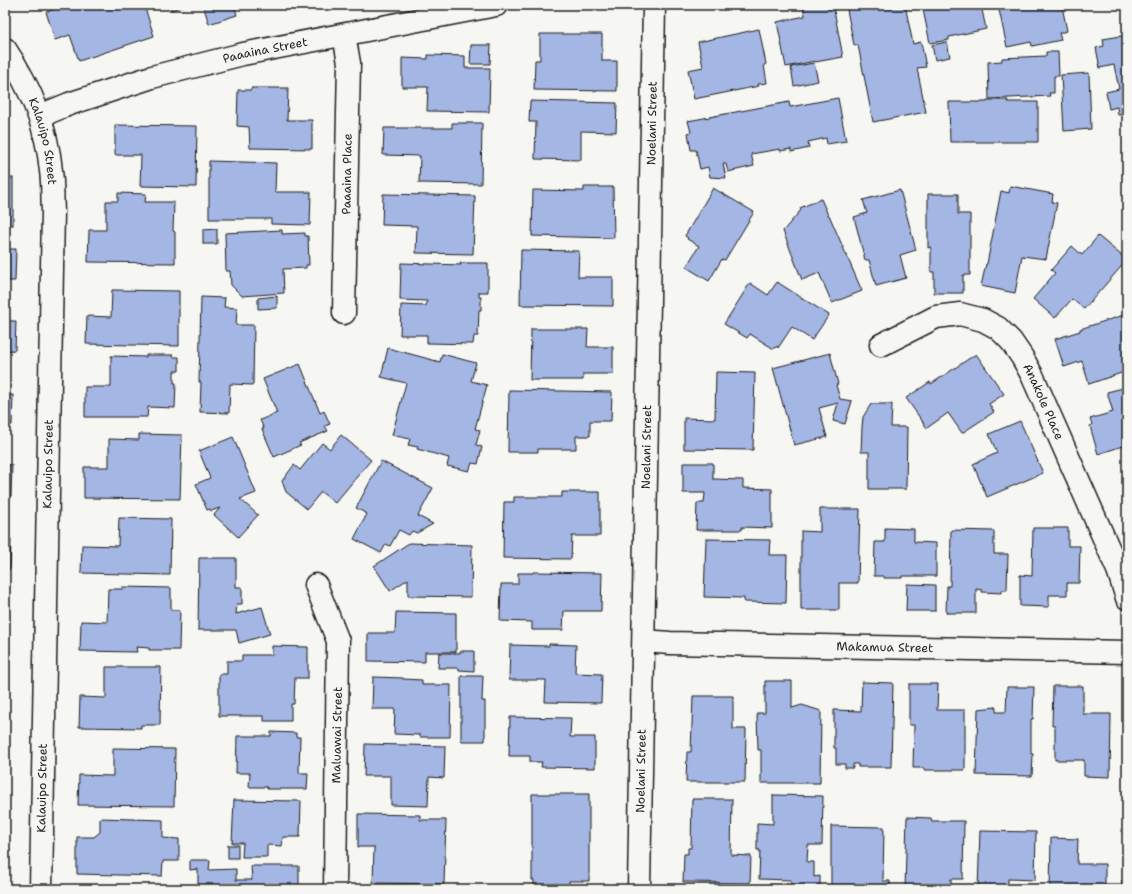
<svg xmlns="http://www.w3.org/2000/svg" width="1132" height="894" viewBox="0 0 1132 894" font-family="'Shantell Sans',sans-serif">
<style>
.building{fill:#a3b6e4;stroke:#1c1c1c}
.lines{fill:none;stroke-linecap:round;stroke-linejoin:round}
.street-casing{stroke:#1c1c1c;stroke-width:25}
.street{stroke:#f6f6f2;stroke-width:22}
.labels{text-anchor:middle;stroke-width:3.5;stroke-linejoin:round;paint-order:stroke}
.street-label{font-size:12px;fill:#1c1c1c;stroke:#f6f6f2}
</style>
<rect width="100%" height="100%" fill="#f6f6f2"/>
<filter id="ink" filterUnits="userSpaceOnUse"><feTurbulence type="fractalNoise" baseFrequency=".025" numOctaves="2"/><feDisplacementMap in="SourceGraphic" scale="8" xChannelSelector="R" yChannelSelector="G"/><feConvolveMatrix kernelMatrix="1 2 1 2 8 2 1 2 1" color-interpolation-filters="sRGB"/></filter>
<g filter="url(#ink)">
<g class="building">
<path d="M67,5h77l10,31 -75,25 -9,-26 -15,5 -9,-28z"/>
<path d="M170,5h17l-16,5z"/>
<path d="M203,5h31l3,10 -28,9z"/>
<path d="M803,5h30l10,52 -28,5v-1l-29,6 -9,-45 28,-6z"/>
<path d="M846,5h59l8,39 8,-2 5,25 -9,1 9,44 -53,10 -15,-77h-4z"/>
<path d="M922,5h59l5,24 -37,8v3l-19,3z"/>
<path d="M998,5h59v2l5,-1 5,25 -8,2 2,7 -29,6 -1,-4 -24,5z"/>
<path d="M759,29l7,35 -2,1 3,18 -9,1 1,2 -65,13 -6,-29 15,-3 -5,-25z"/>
<path d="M540,34h62v27h15v30l-83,-1 1,-30h5z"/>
<path d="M1127,35v90l-2,-11 -7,1 -1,-8 -8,2 -3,-17 13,-3 -5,-24 -14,3 -4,-20 8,-2 -1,-7z"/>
<path d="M947,42l3,15 -15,3 -3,-15z"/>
<path d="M471,45h20l-1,19h-20z"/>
<path d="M1046,52h12l1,24h-5v17h-5l1,3 -61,3 -1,-37 14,-1v-3l44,-2z"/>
<path d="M428,55l37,1v12h25l-1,44 -62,-1 1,-24h-26v-29l26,1z"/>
<path d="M814,63l4,18 -24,5 -3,-19z"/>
<path d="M1089,73l2,56 -27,2 -3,-56z"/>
<path d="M251,88h37l-1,32h25v29l-62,-1 -1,-21 -12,-1 1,-36h13z"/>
<path d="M838,98l8,43 -19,3 -1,-6 -18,4 1,6 -18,4v-3l-11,2v-2l-29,5 3,12 -26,6 -2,-8h-3l3,14 -16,-1 -2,-10 -8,2 -4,-19h-5l-3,-17 3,-1 -3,-11 101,-19 1,5z"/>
<path d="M987,100h21l-1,2h31v40h-88l-1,-40h38z"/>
<path d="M530,101l87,2 -1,29 -35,-1v29l-46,-1 1,-37h-7z"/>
<path d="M452,123h30l-1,61 -62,-1 1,-27 -37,-1 1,-27h68z"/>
<path d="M115,125l82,1 -1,61 -56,-1 1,-31h-26z"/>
<path d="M209,161l67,2 -1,29h36l-1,33 -39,-1v-5h-62z"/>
<rect x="5" y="178" width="8" height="47"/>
<path d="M1010,186l43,8 -1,8 5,1 -11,56 -24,-3 -7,37 -34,-7 5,-22h1l14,-73 8,2z"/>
<path d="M584,187h29l1,51 -82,-2 1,-46 51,1z"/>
<path d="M713,188l41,24 -29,48 -3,-1 -13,22 -23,-14 13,-21 -12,-7 1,-1 -3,-2z"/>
<path d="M900,190l16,60 -16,5 6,23 -30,8 -7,-26h-4l-11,-43 13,-4 -4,-13z"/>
<path d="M118,193l28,1 -1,8h29l-1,29 2,1v31l-87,-1 1,-32h17v-29h12z"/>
<path d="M383,194l92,2 -2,58 -57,-1 1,-27 -35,-1z"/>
<path d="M928,194h30v20h12v61h-7v18h-29v-21h-3v-25l-3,1z"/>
<path d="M821,199l7,16h1l33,76 -30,12 -13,-30 -17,7 -19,-49 18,-21 -1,-2z"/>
<path d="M217,229v15h-14v-14z"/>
<path d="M282,230v4l23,-1v3h3l1,29h-3v3l-23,1 1,24 -42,3 -11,-11 -1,-14h-4l-1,-38z"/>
<path d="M1098,236l29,24 -43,49 -12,-10 -17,19 -22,-19 22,-26 -4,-3 21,-24 10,9z"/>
<path d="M5,249h11l-1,32h-10z"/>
<path d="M521,250l58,1 -1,26h35v29l-93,-1z"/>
<path d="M401,263l60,2 -1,-2h28v29h-9v5h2v13h-2l-1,26h-4l-1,8 -46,-1v-8h-27l1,-30 25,1 1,-5 -27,-1z"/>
<path d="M777,282l52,33 -17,25 -20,-13 -14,21 -1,-2 -3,3 -24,-15 -3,4 -23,-14 26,-41 18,12z"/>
<path d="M112,290l67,1v55l-93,-2 1,-28 24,1z"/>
<path d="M277,296v12l-19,1v-11z"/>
<path d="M201,297l24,1 -1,9 13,1 -1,17h18l-1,60 -23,-1 -1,29 -29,-1 1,-30h-2z"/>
<path d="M1127,314v57l-38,13 -7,-23 -18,6 -9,-28 25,-8v-2z"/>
<path d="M5,321h11l-1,29 -10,1z"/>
<path d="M531,329h57l-1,18h26v27h-30v6h-53z"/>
<path d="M388,348l52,14 2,-8 34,9 -5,18 16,4 -12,44 5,1 -4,15 6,2 -4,17 -6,-1 -3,8 -22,-5 2,-8 -32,-9 1,-2 -10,-2 2,-6 -18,-4 14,-52 -25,-6z"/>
<path d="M830,353l8,31 -2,1 4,14 12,2 -7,23 -12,-3 5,-18 -19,5 8,29 -33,8 -21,-77z"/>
<path d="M976,354l28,40 -15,10 5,8 -32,21 -14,-20 -21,15 -21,-30 24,-16 1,2z"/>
<path d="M146,355h27v2h6v14h-5v12h2l-1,25 -27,-1 -1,10h-62v-30h26v-31l35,1z"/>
<path d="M300,364l20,49 4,-2 6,13 -5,2 3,5 -29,12 2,2 -27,12 -12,-28h2l-4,-9 17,-7 -14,-34z"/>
<path d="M716,372l39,1 -2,77 -69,-1v-31l31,1z"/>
<path d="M1127,387v61l-1,-3 -28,9 -8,-28 2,-1 -2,-6 23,-7 -6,-20z"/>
<path d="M509,390l103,2 -1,29h-21v15h-14v13h-38v3h-30z"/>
<path d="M5,395h8l-1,30h-7z"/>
<path d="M871,404h21l-1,23h16l-1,62h-37v-37h-8l1,-25 1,-10z"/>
<path d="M1020,421l23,52 -56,24 -14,-33 24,-11 -8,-19z"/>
<path d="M139,434l43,1 -2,64 -96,-1v-31h25v-28l30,1z"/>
<path d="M341,435l30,25 -36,43 -14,-11 -14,17 -21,-17 -4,-11 12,-16 6,5 22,-27 8,6z"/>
<path d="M233,437l23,56 -16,6 18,16 -20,22 -24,-22 6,-7 -9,3 -1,-2 -3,1 -11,-26 14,-6 -11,-27z"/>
<path d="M1127,457v11l-3,-10z"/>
<path d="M381,461l52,27 -15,28 15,8 -16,9 -5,-2 -3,4 -10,-5 -9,16 -4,-2 -5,9 -27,-14 13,-25 -11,-6z"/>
<path d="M683,463h30v16l30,1v8l29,1v39l-30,-1v3h-46l1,-27h7l1,-10h-22z"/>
<path d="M5,465h7l-1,31h-6z"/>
<path d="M1127,485v12l-3,-11z"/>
<path d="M562,492h38v44h-28l-1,23 -68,-1 1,-56h10v-5h48z"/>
<path d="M820,509h40l-2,74h-19v27h-38v-79l19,1z"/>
<path d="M119,518l52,1 -1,56 -89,-2 1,-28 36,1z"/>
<path d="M885,528l29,1v13l22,1v33h-34v2h-18v-2h-10l1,-34h10z"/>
<path d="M1033,528h35v18h12l-1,37h-12v12h-18v12l-29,-1v-31l12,1z"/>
<path d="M951,530l43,1v23h14l-1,36h-5v3l-20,-1v-2l-6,-1v24h-30l1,-27h3z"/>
<path d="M5,539h6l-1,30h-5z"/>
<path d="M706,539l64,1 -1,15h18l-1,48 -42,-1v-4l-40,-1z"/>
<path d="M409,543l63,2 -1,52 -63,-1v-17l-18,12 -16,-25z"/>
<path d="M199,558h37v29h6v17h-5l-1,10 26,-7 8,27 -31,9 -3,-13h-38z"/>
<path d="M533,572l69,1 -1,38h-37l-1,19h-31v-8l-32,-1 1,-37h17v-11h15z"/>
<path d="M907,584l28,1v26h-29z"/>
<path d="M122,587l49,1v22h9l-1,40h-30v-2l-13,-1 1,5 -57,-1 1,-30 26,1 1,-33h15z"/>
<path d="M5,612h2l-1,29h-1z"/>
<path d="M396,612l60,1v39h-31v10l-57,-1v-28h27z"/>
<path d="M549,644l27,1 -1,28 27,1 -1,29 -56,-1 1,-22h-37l1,-35 39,1z"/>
<path d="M272,646l36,1v31h-13l-1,26h-3v17h-27v-5h-45v-42h8v-13h15v-6h30z"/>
<path d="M460,651h14v20l-15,-1v-2h-21l1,-15h21z"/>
<path d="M106,667h55l-1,58h-19v3l-62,-1 1,-30 26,1z"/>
<path d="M461,676h22l-1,25h3v40h-24z"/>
<path d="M373,677l30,1v1l19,1v5h29l-1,52h-30v-2l-26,-1 1,-25h-23z"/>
<path d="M765,681h27v27l10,-3 19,6 -1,72h-59v-33h-3l-1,-37h8z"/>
<path d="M862,682l31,1 -2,84h-33v-3h-5v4h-8v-4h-9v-16h-2v-38l27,1z"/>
<path d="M909,684h29l-1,26h28v60h-41v-2h-11l1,-43h-5z"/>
<path d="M1053,686h30v28h28l-1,63 -26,-1v-16h-29v-34h-3z"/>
<path d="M5,687h3l-1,28h-2z"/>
<path d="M1007,687h27l-1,32h-2v35h2l-1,22 -56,-1 2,-66 18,-2v5h10z"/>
<path d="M1125,687h2v29h-3z"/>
<path d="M693,696h40v33h13l-1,53h-59l1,-30h4z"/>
<path d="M510,717l61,1 -1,19h25v31l-54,-1 1,-5h-12v-6h-21z"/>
<path d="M271,732l25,1v4h4l-1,36h9l-1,16h-40v-2h-18l1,-14h-14l1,-37h34z"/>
<path d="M365,744l80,2 -1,32 -15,-1 -1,29 -37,-1v-29h-27z"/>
<path d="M113,748l62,1 -1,57 -96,-1 1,-30 34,1z"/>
<rect x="5" y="758" width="1" height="29"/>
<path d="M532,794h57v87h-20v8h-35v-9h-2z"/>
<path d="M773,795l50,1 -1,49h-14l-1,17h7v15l6,-1v13h-29v-9l-32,-1 1,-29h-3v-27l16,1z"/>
<path d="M692,799h40l-1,56 20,1 -1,27 -67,-1 1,-28h4v-6h3z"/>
<path d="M234,800l67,1 -1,36h-17l-1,9 -15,-1v12h-25l1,-14h-11z"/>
<path d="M358,814l62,1v5h26l-2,64 -71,-1 1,-36h-16z"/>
<path d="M907,817l24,1 1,3h32l-1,58h-12v10h-46z"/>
<path d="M100,818l63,2v18l16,1v22h-16l-1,15 -85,-2v-37h17l6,-5z"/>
<path d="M831,826l53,1 -1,54h7v8h-29v-4h-30z"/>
<path d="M5,830h1l-1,35z"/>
<path d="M980,831l56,1 -1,48 -27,-1v10h-30z"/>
<path d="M1051,838l27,1 -1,25h28v25h-55z"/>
<rect x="228" y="845" width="10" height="13"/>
<path d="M1125,854h2v35h-5v-9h3z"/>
<path d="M190,860h20l-1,10 27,-1v11h16l-1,-14h48v23h-101v-20l-8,1z"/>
</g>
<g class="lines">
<g class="street-casing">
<g id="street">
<path d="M344,35l5,28 -5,250"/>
<path id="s1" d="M5,49c25,37 42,77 46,122 2,13 1,27 2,40l-12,678"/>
<path id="s2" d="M40,116l29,-12 83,-27 91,-23 253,-49"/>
<path id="s3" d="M881,345l55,-28 24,-3 23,6 15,8 13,13 11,16 10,18 86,195 9,28"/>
<path d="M316,585l22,56 -3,248"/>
<path id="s4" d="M644,641l26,2 457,9"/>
<path id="s5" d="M639,889l15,-884"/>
</g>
</g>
<use href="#street" class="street"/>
</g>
</g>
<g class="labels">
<g class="street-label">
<text dy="4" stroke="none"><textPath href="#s2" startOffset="235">Paaaina Street</textPath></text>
<text dy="4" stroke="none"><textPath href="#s5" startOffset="766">Noelani Street</textPath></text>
<text dy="4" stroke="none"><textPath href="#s1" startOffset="101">Kalauipo Street</textPath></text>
<text transform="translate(347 174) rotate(-89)" y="4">Paaaina Place</text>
<text dy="4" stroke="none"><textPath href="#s3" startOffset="214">Anakole Place</textPath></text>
<text dy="4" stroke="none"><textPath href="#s5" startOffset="442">Noelani Street</textPath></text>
<text transform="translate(48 464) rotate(-89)" y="4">Kalauipo Street</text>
<text dy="4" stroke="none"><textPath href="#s4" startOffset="241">Makamua Street</textPath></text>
<text transform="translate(337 735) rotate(-89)" y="4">Maluawai Street</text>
<text dy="4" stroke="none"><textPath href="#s5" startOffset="118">Noelani Street</textPath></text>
<text transform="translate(42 788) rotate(-89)" y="4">Kalauipo Street</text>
</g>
</g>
<rect width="1132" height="894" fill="none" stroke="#f6f6f2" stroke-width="20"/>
<rect x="10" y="10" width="1112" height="874" fill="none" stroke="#1c1c1c" stroke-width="1.5" filter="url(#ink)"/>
</svg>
